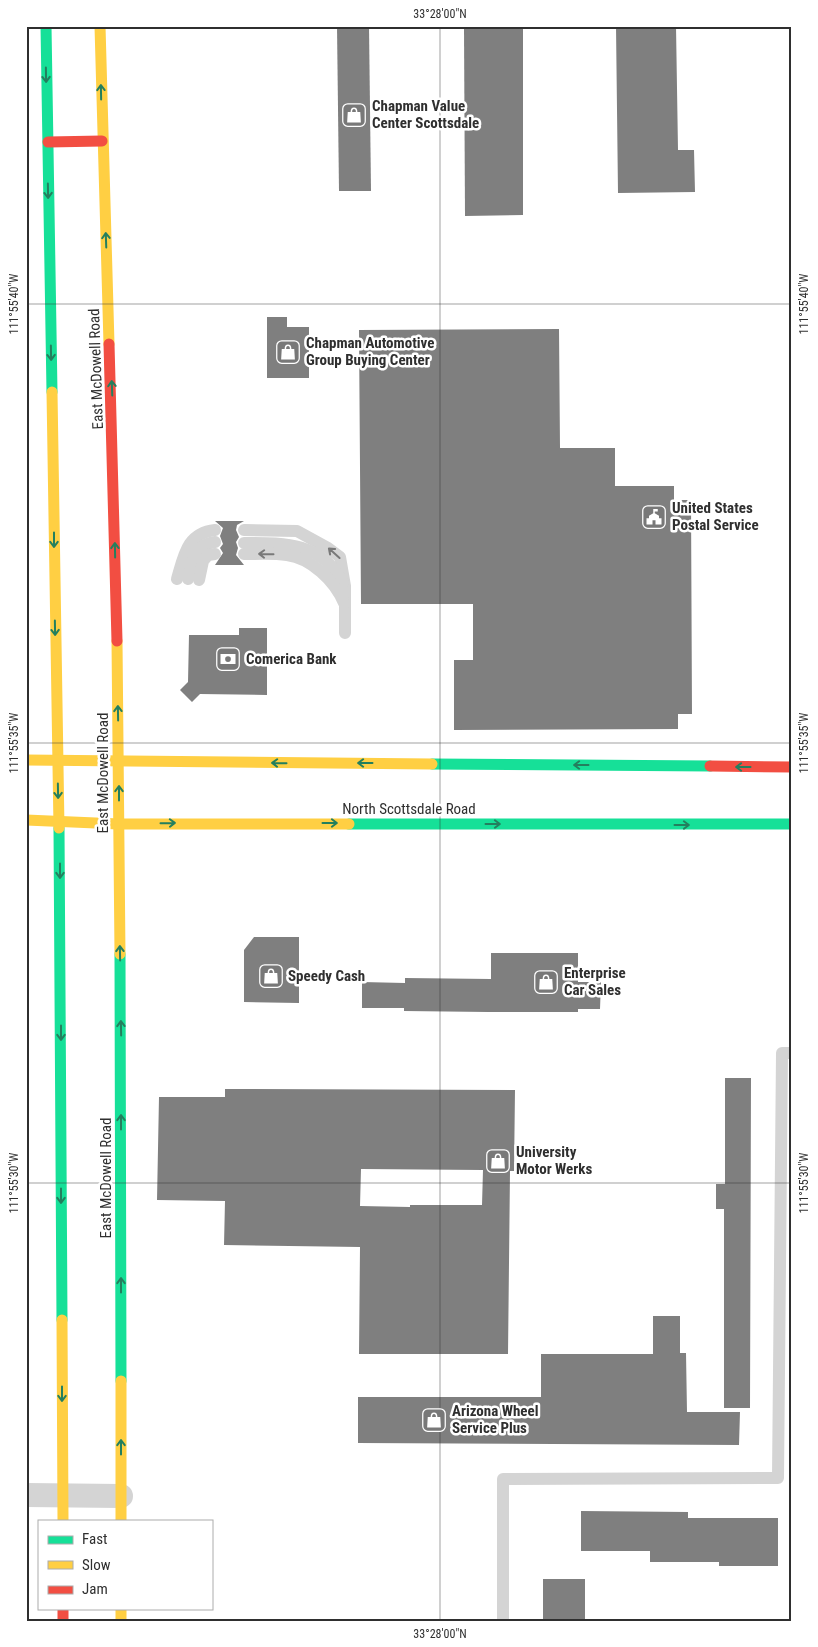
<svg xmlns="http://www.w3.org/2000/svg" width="818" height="1647" viewBox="0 0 818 1647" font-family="'Roboto Condensed',sans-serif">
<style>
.building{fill:#7f7f7f;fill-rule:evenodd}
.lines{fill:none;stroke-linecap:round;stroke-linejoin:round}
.lane{stroke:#d4d4d4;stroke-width:12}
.street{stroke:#d4d4d4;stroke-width:24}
.fast{stroke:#16e098;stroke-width:11}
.slow{stroke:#ffcf43;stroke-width:11}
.jam{stroke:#f24e42;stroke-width:11}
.oneway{stroke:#247f5e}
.oneway2{stroke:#797979}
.ticks{fill:none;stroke:#2f2f2f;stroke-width:1;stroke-opacity:0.45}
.labels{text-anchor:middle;stroke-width:5;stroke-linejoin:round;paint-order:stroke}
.poi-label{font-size:15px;font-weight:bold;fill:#2f2f2f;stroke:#fff;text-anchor:start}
.street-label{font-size:15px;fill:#2f2f2f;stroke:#fff}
.neatline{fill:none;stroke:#2f2f2f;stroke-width:2}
.ticks-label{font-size:12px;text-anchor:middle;fill:#2f2f2f}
</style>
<rect width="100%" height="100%" fill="#fff"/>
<g class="building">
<path d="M337,26h32l2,165h-32z"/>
<path d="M616,26h60l2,124h16l1,42 -77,1z"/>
<path d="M464,29h59v186l-58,1z"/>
<path d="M267,317h20v10h22v51h-42z"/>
<path d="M559,329l1,119h55v38h59v14h17l1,214h-14v15l-224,1v-70h19v-56h-112l-2,-274z"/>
<path d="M215,521h29l-7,4 -1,5 3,7 -3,5 2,6 -2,7 8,10h-29l8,-12 -3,-5 3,-4 -3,-8 3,-8z"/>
<path d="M239,628h28v67l-67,-1 -8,8 -12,-12 8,-8 1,-47h50z"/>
<path d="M254,937h45v66l-55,-1v-52z"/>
<path d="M491,953h87v29h23l-1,27h-22v3h-90l-84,-1v-3h-42v-26l43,1v-5l86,1z"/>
<path d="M725,1078h26l-1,330h-26v-199h-8v-25h9z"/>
<path d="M225,1089l290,1 -1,81h-4l-2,183h-149l1,-107 -136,-2 1,-44 -68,-1 2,-103h66zM361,1169l122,1 -1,35h-72v2l-50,-1z"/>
<path d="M653,1316h27v37h6l1,59h53l-1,33 -381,-2v-46h183v-43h112z"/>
<path d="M581,1511l107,1v6h90v48h-59v-4h-69v-11h-69z"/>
<rect x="543" y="1579" width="42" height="42"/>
</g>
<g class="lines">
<g class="lane">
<path d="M244,530l53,1 31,17 12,9 5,29v47"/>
<path d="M244,543c41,0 76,-1 99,39"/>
<path d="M244,554c14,0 29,-1 43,1 24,3 48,26 57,48"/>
<path d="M177,579c7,-24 10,-46 38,-49"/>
<path d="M188,579c5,-19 5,-34 27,-37"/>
<path d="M199,580l4,-19 5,-6 7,-1"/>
<path d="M503,1621v-142l275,-1 4,-425h10"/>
</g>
<path class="street" d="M26,1495l95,1"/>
<g class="fast">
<path d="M46,26l6,366"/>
<path d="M432,764l278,2"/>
<path d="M349,824h443"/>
<path d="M59,828l3,492"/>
<path d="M120,954l1,427"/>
</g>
<g class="slow">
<path d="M100,26l9,318"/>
<path d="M52,392l7,436"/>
<path d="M117,641l3,313"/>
<path d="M26,760l406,4"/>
<path d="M26,820l93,4h230"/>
<path d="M62,1320l1,201"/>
<path d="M121,1521v-140"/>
<path d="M121,1608v13"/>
</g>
<g class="jam">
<path d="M48,142l54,-1"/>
<path d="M109,344l8,297"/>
<path d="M710,766l82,1"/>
<path d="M63,1608v13"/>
</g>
</g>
<defs><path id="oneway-shaft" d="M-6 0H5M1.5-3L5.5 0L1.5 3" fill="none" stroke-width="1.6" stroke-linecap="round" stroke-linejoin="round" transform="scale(1.25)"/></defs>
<g class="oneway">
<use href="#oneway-shaft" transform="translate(46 75) rotate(89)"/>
<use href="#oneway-shaft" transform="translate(101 92) rotate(-91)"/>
<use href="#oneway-shaft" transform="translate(48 191) rotate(89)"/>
<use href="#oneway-shaft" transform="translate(106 240) rotate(-92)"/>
<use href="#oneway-shaft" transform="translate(51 353) rotate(89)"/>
<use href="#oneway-shaft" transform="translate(112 388) rotate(-92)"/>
<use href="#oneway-shaft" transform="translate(54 540) rotate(90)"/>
<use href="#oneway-shaft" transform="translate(115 550) rotate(-91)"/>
<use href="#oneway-shaft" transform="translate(55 628) rotate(89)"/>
<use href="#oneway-shaft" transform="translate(118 713) rotate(-91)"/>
<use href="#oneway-shaft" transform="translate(279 763) rotate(-179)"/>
<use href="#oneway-shaft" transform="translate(365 763) rotate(-180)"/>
<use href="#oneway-shaft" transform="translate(581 765) rotate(-180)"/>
<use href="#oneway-shaft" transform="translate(743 767) rotate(-180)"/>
<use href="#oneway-shaft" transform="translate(58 791) rotate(89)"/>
<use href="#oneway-shaft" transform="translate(119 793) rotate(-90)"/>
<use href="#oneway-shaft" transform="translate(168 823) rotate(-1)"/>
<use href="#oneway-shaft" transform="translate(330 823)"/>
<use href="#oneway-shaft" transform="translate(493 824)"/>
<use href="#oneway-shaft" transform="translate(682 825)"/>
<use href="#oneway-shaft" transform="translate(60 871) rotate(90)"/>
<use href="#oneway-shaft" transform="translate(120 953) rotate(-91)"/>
<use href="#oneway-shaft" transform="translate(121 1028) rotate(-91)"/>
<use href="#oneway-shaft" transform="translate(61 1033) rotate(90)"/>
<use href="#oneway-shaft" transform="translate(121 1122) rotate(-90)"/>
<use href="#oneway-shaft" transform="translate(61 1196) rotate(90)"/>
<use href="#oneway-shaft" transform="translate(121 1285) rotate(-90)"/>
<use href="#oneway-shaft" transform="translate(62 1394) rotate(90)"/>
<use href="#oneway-shaft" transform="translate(121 1447) rotate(-90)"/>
</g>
<g class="oneway2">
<use href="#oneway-shaft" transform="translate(334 553) rotate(-138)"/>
<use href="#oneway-shaft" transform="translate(266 554) rotate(-179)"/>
</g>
<path class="ticks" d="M440,26v1595M26,304h766M26,743h766M26,1183h766"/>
<defs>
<g id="shop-square" transform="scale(1.25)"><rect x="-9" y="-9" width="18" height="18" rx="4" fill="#787878" stroke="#fff"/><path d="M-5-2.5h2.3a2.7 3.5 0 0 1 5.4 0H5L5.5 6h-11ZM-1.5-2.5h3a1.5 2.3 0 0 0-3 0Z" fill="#fff"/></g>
<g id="civic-square" transform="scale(1.25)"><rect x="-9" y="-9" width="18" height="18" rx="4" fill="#787878" stroke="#fff"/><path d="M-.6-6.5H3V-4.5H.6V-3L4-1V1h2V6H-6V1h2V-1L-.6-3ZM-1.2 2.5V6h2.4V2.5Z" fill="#fff"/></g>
<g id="bank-square" transform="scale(1.25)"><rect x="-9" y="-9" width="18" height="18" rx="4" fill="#787878" stroke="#fff"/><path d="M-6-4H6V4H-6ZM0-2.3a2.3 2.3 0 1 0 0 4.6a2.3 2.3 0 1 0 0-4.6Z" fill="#fff"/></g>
</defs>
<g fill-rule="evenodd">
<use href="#shop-square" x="354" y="115"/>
<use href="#shop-square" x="288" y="352"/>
<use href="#civic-square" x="654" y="517"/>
<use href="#bank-square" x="228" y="659"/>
<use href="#shop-square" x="271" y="976"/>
<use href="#shop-square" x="546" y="982"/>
<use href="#shop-square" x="498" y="1161"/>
<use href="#shop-square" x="434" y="1420"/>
</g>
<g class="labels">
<g class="poi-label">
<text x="372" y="111">Chapman Value<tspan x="372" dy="17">Center Scottsdale</tspan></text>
<text x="306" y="348">Chapman Automotive<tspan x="306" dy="17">Group Buying Center</tspan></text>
<text x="672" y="513">United States<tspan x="672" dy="17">Postal Service</tspan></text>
<text x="246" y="664">Comerica Bank</text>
<text x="564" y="978">Enterprise<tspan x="564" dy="17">Car Sales</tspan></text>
<text x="288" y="981">Speedy Cash</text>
<text x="516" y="1157">University<tspan x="516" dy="17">Motor Werks</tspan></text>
<text x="452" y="1416">Arizona Wheel<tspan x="452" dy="17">Service Plus</tspan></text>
</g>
<g class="street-label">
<text transform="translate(96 369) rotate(-92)" y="5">East McDowell Road</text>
<text transform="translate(103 773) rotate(-90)" y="5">East McDowell Road</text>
<text x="409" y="814">North Scottsdale Road</text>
<text transform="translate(106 1178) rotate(-90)" y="5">East McDowell Road</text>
</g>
</g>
<rect width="818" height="1647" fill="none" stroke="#ffffff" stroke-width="55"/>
<rect x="38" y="1520" width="175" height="90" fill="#ffffff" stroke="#acacac"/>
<rect x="48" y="1536" width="25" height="8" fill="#16e098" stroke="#acacac"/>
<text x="82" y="1544" font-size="15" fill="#2f2f2f">Fast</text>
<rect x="48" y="1561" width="25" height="8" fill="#ffcf43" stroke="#acacac"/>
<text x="82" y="1570" font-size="15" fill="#2f2f2f">Slow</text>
<rect x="48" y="1586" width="25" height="8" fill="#f24e42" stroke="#acacac"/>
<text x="82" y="1594" font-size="15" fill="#2f2f2f">Jam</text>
<rect x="28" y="28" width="762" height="1592" class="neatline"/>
<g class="ticks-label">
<text x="440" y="18">33°28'00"N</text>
<text transform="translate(14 304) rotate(-90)" y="4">111°55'40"W</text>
<text transform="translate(804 304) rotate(-90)" y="4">111°55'40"W</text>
<text transform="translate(804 743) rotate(-90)" y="4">111°55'35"W</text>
<text transform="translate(14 743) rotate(-90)" y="4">111°55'35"W</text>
<text transform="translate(804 1183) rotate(-90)" y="4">111°55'30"W</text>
<text transform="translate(14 1183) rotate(-90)" y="4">111°55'30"W</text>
<text x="440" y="1638">33°28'00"N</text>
</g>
</svg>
